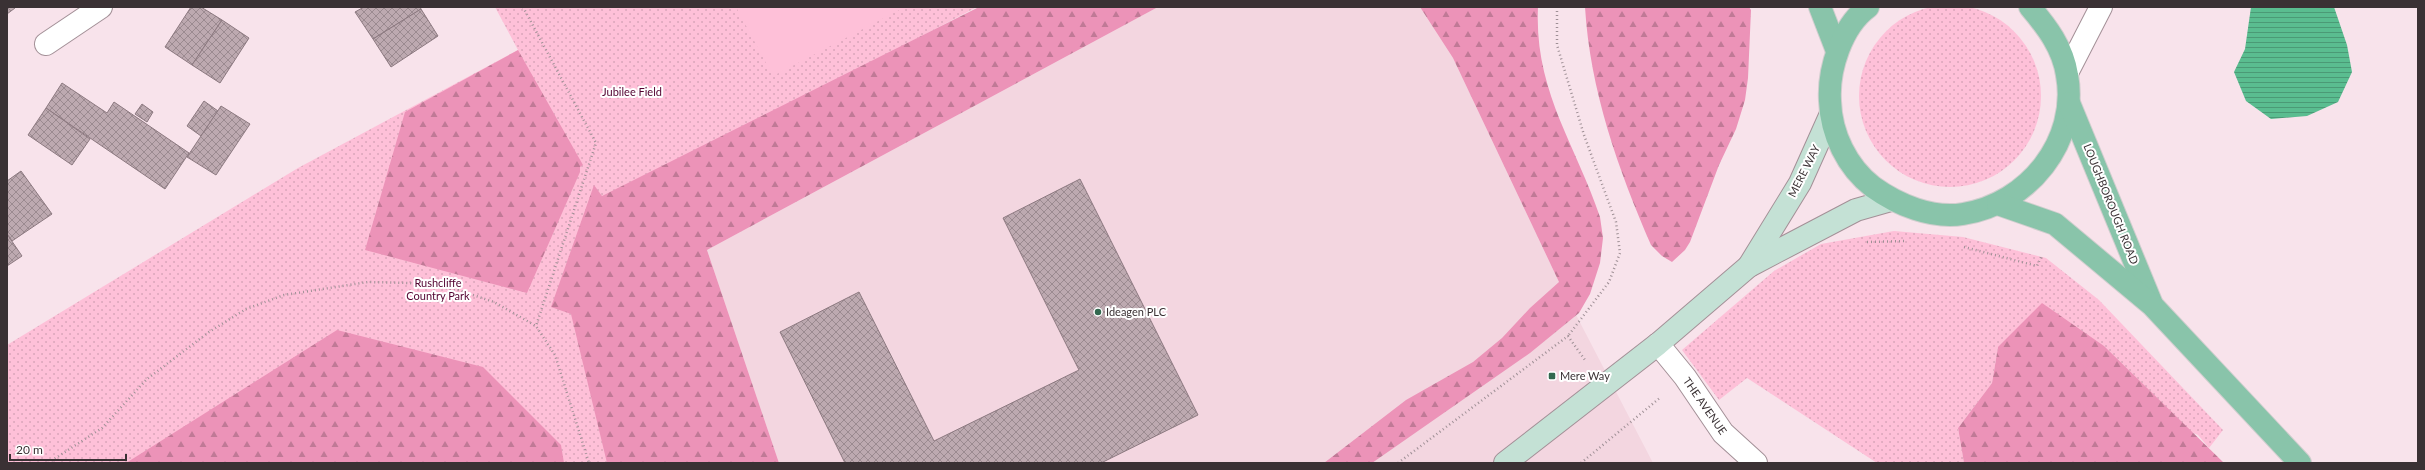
<svg xmlns="http://www.w3.org/2000/svg" width="2425" height="470" viewBox="0 0 2425 470" font-family="Lato,sans-serif">
<style>
.built{fill:#f3d6e0}
.grass{fill:url(#grass-dots)}
.forest{fill:url(#forest-firs)}
.garden{fill:#fec0d8}
.water{fill:url(#water-rules)}
.building{fill:url(#building-cross-hatch);stroke:#8c7980}
.lines{fill:none;stroke-linecap:round;stroke-linejoin:round}
.street-casing{stroke:#a39097;stroke-width:24}
.secondary-casing{stroke:#a39097;stroke-width:24}
.primary-casing{stroke:#d0cece;stroke-width:24}
.path{stroke:#9f9096;stroke-width:2.5;stroke-dasharray:1 3;stroke-linecap:butt}
.street{stroke:#fff;stroke-width:22}
.secondary{stroke:#c4e1d5;stroke-width:22}
.primary{stroke:#89c4aa;stroke-width:22}
.poi-dot{fill:#32684f;stroke:#fff;stroke-width:1.5}
.labels{text-anchor:middle;stroke-width:4;stroke-linejoin:round;paint-order:stroke}
.park-label{font-size:11px;fill:#520230;stroke:#fff}
.street-label{font-size:11px;fill:#3a3134;stroke:#fff}
.poi-label{font-size:11px;fill:#3a3134;stroke:#fff;text-anchor:start}
</style>
<defs>
<pattern id="grass-dots" width="8" height="8" patternUnits="userSpaceOnUse"><rect width="8" height="8" fill="#fec0d8"/><path d="M2 2h.1M6 6h.1" fill="none" stroke="#daa5ba" stroke-width="1.8" stroke-linecap="round"/></pattern>
<pattern id="forest-firs" width="22" height="20" patternUnits="userSpaceOnUse"><rect width="22" height="20" fill="#ec93b8"/><path d="M5 1l3.5 6h-7zM16 11l3.5 6h-7z" fill="#c07996"/></pattern>
<pattern id="water-rules" width="6" height="5" patternUnits="userSpaceOnUse"><rect width="6" height="5" fill="#5abd90"/><path d="M0 2.5h6" fill="none" stroke="#4b9a76"/></pattern>
<pattern id="building-cross-hatch" width="8" height="8" patternUnits="userSpaceOnUse"><rect width="8" height="8" fill="#bda9b0"/><path d="M0 0l8 8M0 8l8-8" fill="none" stroke="#9b8a90"/></pattern>
</defs>
<rect width="100%" height="100%" fill="#f8e3eb"/>
<path class="built" d="M1158,7h262l33,51 106,224 94,181h-874l-72,-213z"/>
<g class="grass">
<circle cx="1950" cy="96" r="91"/>
<path d="M495,7h482l-384,201 76,255h-662v-118l291,-177 220,-118z"/>
<path d="M1894,231l69,6 83,21 53,42 124,130 -14,18 -11,-13 -200,-88 -6,36 -34,45 6,35h-87l-130,-85 -28,22 -37,-50 92,-79 47,-27z"/>
</g>
<g class="forest">
<path d="M979,7h179l-451,243 72,213h-172l-36,-149 -20,-7 43,-122 8,11z"/>
<path d="M1420,7h118c-4,83 37,136 62,210l3,21 -3,25 -10,31 -11,19 -49,40 -158,110h-48l82,-63 67,-38 29,-24 28,-30 29,-26 -106,-224z"/>
<path d="M1585,7h164l2,3 -3,68 -3,22 -9,29 -17,36 -29,77 -5,8 -13,12 -10,-6 -11,-11c-33,-76 -61,-155 -66,-238z"/>
<path d="M518,50l65,115 -3,2v5l-53,121 -162,-43 40,-138z"/>
<path d="M2042,303l62,43 120,117h-260l-6,-35 34,-45 6,-36z"/>
<path d="M337,330l146,37 78,78 3,18h-438z"/>
</g>
<path class="garden" d="M736,7h169l-132,69z"/>
<path class="water" d="M2251,7h83l13,38 5,27 -14,30 -31,14 -36,3 -25,-18 -12,-29 11,-23z"/>
<g class="building">
<path d="M7,7h7l1,1 -8,6z"/>
<path d="M191,7h10l21,13 -30,45 -27,-18z"/>
<path d="M364,7h56l1,2 -48,30 -18,-27z"/>
<path d="M421,9l17,27 -47,31 -18,-28z"/>
<path d="M222,20l27,18 -29,45 -28,-18z"/>
<path d="M62,83l45,30 7,-11 75,51 -24,36 -119,-81z"/>
<path d="M204,101l14,10 -17,25 -14,-10z"/>
<path d="M142,104l11,8 -6,10 -12,-8z"/>
<path d="M221,106l29,18 -34,51 -29,-18z"/>
<path d="M46,108l44,31 -18,26 -44,-30z"/>
<path d="M21,171l31,43 -40,27 -5,-7v-53z"/>
<path d="M1080,179l118,236 -97,48h-256l-65,-131 79,-40 75,149 145,-71 -76,-152z"/>
<path d="M7,234l15,22 -15,10z"/>
</g>
<g class="lines">
<g class="street-casing">
<g id="street">
<path d="M46,44l55,-37"/>
<path d="M2067,73l34,-66"/>
<path d="M1658,344l27,33 38,56 33,30"/>
</g>
</g>
<g class="secondary-casing">
<g id="secondary">
<path d="M1749,266l51,-83 30,-67"/>
<path d="M1505,463l153,-119 91,-78 107,-56 35,-10"/>
</g>
</g>
<g class="primary-casing">
<g id="primary">
<path d="M1820,7l17,44"/>
<path d="M1868,7c-26,19 -40,62 -38,94 1,33 17,66 43,86 25,18 59,32 90,27 65,-10 116,-73 104,-139 -4,-27 -20,-48 -37,-68"/>
<path d="M2069,103l82,199"/>
<path d="M1998,204l57,20 97,81 148,158"/>
</g>
</g>
<g class="path">
<path d="M523,7l73,136 -60,183"/>
<path d="M1557,7v38l27,90 32,87 4,31 -11,29 -41,54"/>
<path d="M1867,242l39,-1"/>
<path d="M1964,247l73,19 5,-11"/>
<path d="M48,463l54,-35 45,-49 62,-47 37,-23 38,-14 84,-13 42,1 48,7 36,12 42,24 19,29 34,108"/>
<path d="M1398,463l170,-127 17,24"/>
<path d="M1581,463l80,-66"/>
</g>
<use href="#street" class="street"/>
<use href="#secondary" class="secondary"/>
<use href="#primary" class="primary"/>
</g>
<g class="poi-dot">
<circle cx="1098" cy="312" r="4"/>
<rect x="1548" y="372" width="8" height="8" rx="2"/>
</g>
<g class="labels">
<g class="park-label">
<text x="632" y="96">Jubilee Field</text>
<text x="438" y="287">Rushcliffe<tspan x="438" dy="13">Country Park</tspan></text>
</g>
<g class="street-label">
<text transform="translate(1804 171) rotate(-63)" y="4">MERE WAY</text>
<text transform="translate(2111 204) rotate(68)" y="4">LOUGHBOROUGH ROAD</text>
<text transform="translate(1705 406) rotate(55)" y="4">THE AVENUE</text>
</g>
<g class="poi-label">
<text x="1106" y="316">Ideagen PLC</text>
<text x="1560" y="380">Mere Way</text>
</g>
</g>
<rect width="2425" height="470" fill="none" stroke="#3a3134" stroke-width="16"/>
<path d="M10 454v6h116v-6" fill="none" stroke="#3a3134" stroke-width="2"/>
<text x="16" y="454" font-size="12" fill="#3a3134" stroke="#ffffff" stroke-width="3" paint-order="stroke">20 m</text>
</svg>
